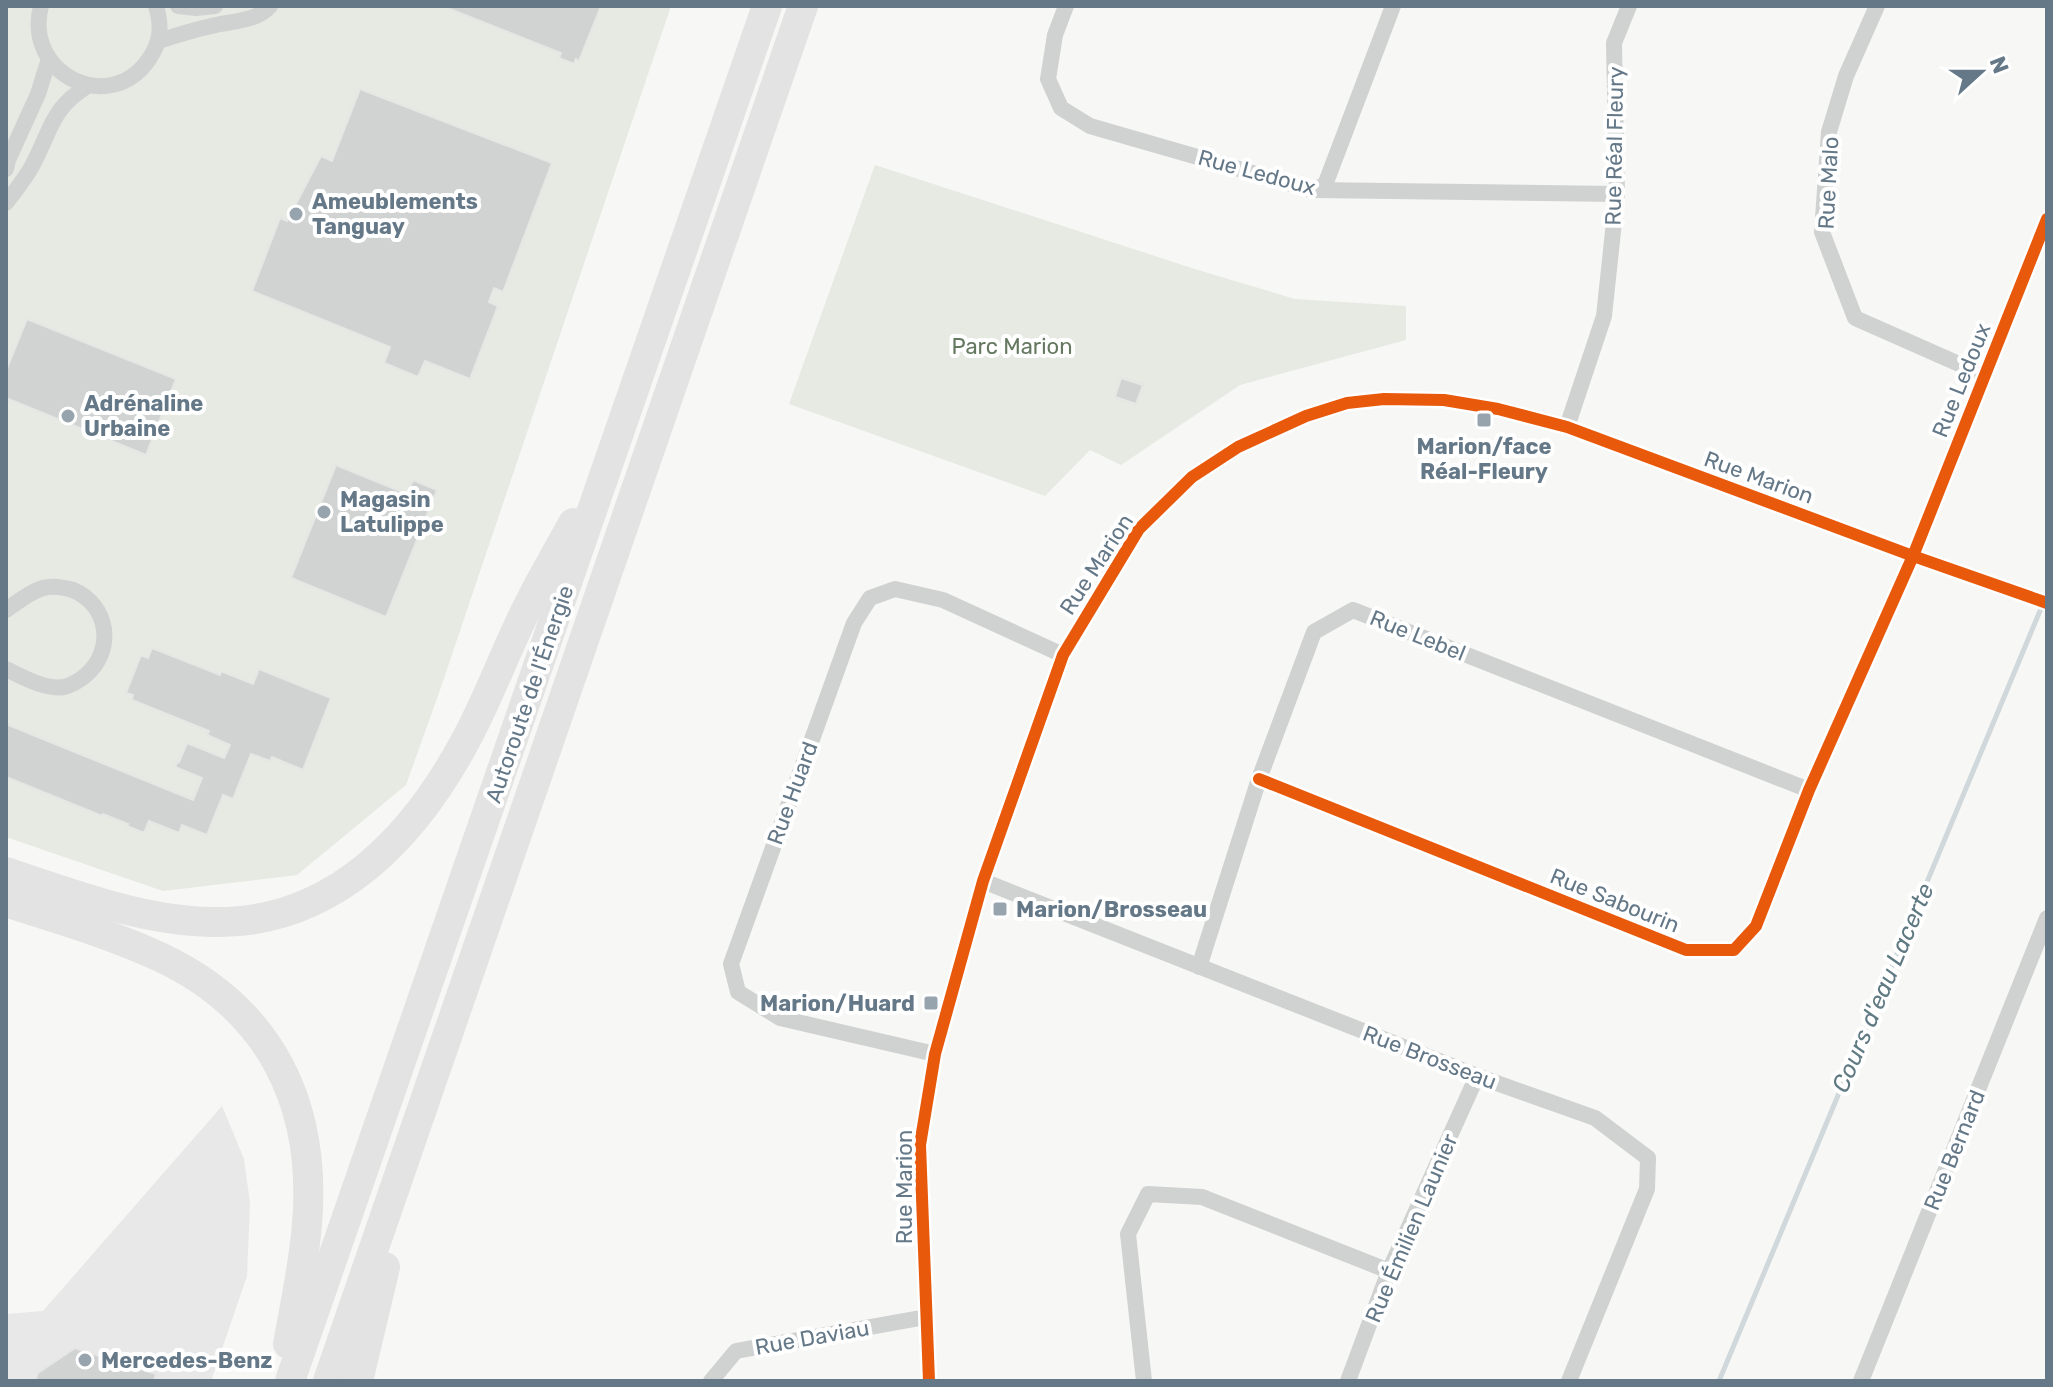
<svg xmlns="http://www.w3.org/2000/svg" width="2053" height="1387" viewBox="0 0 2053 1387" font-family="Rubik,sans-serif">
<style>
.built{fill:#e7e8e7}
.green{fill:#e6eae3}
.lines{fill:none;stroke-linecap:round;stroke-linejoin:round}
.stream{stroke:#d0d8db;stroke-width:5}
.building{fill:#d1d3d3;stroke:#e6e6e5;stroke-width:2}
.minor{stroke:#d0d2d2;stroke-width:16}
.motorway{stroke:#e3e3e3;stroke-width:30}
.cycleway-casing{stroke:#fff;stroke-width:17}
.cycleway{stroke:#e8590c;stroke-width:12}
.poi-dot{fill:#97a4ae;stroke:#fff;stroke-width:3}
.labels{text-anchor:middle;stroke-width:8;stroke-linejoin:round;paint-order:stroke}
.street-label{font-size:22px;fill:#647888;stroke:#fff}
.poi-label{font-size:22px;font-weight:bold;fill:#647888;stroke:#fff;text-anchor:start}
.park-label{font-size:22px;fill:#657960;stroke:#fff}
.water-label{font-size:24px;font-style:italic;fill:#607a83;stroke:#fff}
</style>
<rect width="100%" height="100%" fill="#f7f7f5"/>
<path class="built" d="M222,1106l22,53 6,44 -3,73 -36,105h-205v-67l37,-3z"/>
<g class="green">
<path d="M6,6h665l-231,684 -34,95 -109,90 -134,16 -157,-54z"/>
<path d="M875,165l323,105 97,29 111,7v34l-166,45 -119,80 -31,-15 -45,46 -256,-92z"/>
</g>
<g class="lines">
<path class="stream" d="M1719,1381l328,-787"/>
</g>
<g class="building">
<path d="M442,6h159l-22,55 -3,-2 -2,5 -15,-6 2,-5z"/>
<path d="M360,89l192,74 -49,129 -9,-4 -5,14 9,4 -28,73 -45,-18 -7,16 -34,-14 6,-16 -138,-56 28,-73 7,3 34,-65 11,5z"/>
<path d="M27,319l149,60 -30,76 -140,-57v-27z"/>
<path d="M1121,378l22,7 -7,19 -21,-7z"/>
<path d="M336,465l71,29 6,-14 24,10 -51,127 -95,-39z"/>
<path d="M152,648l68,27 1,-4 32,13 6,-15 72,29 -28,72 -31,-13 -2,4 -19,-7 -18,45 -10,-4 -16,40 -25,-10 -3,8 -30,-12 -5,12 -17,-7 1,-2 -25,-10 -1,2 -96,-39v-53l187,76 9,-22 -27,-11 3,-6 1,1 8,-19 37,15 6,-13 -23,-10 2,-4 -77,-31 1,-5 -7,-2 15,-38 7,3z"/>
<path d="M75,1348l81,26 -2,7h-119l3,-8z"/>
</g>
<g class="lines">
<g class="minor">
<path d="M41,6c-18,68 69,111 108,53 12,-17 13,-33 7,-53"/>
<path d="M178,6l18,2 19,-2"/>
<path d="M1066,6l-11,29 -7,44 13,29 29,18 222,64 305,4"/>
<path d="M1877,6l-31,70 -17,56 -7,100 33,86 129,57"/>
<path d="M159,41c18,-6 38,-12 57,-16 18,-4 41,-4 54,-19"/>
<path d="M6,169l2,-9 30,-66 11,-35"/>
<path d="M1314,189l11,-4 68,-179"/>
<path d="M6,203c9,-12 19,-24 26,-37 20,-37 18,-57 57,-81"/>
<path d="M1567,427l37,-111 13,-122 -3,-151 15,-37"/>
<path d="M6,610c12,-8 23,-18 37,-22 10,-3 20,-1 30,2 36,15 42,60 13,85 -6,5 -14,10 -22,12 -19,3 -41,-10 -58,-18"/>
<path d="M1259,779l427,171h48l22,-24 53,-136 104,-234 134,-337"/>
<path d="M983,881l494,195 118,42 53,40 -1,31 -78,192"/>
<path d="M1199,967l60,-188 55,-147 39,-22 456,180"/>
<path d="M935,1054l-155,-36 -42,-26 -7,-28 123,-341 16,-25 25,-9 48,11 120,55"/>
<path d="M711,1381l25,-30 190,-34"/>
<path d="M929,1381l-9,-236 15,-91 48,-173 80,-226 76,-126 53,-52 46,-30 68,-31 41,-13 37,-4 60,1 54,9 69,18 346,129 134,47"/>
<path d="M1144,1381l-16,-147 20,-40 54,3 187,74"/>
<path d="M1348,1381l41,-110 88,-195"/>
<path d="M1861,1381l186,-463"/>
</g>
<g class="motorway">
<path d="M6,872c66,22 136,49 206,50 122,3 204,-87 256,-186 22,-42 38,-86 59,-128 14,-29 31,-57 46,-85"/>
<path d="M6,902c51,17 105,32 154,55 111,52 157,148 147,267 -3,40 -12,80 -19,120"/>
<path d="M290,1381l477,-1375"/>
<path d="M328,1381l475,-1375"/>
<path d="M358,1381l27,-114"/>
</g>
<g class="cycleway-casing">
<g id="cycleway">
<path d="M1259,779l427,171h48l22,-24 53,-136 104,-234 134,-337"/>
<path d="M929,1381l-9,-236 15,-91 48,-173 80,-226 76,-126 53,-52 46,-30 68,-31 41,-13 37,-4 60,1 54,9 69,18 346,129 134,47"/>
</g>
</g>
<use href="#cycleway" class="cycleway"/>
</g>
<g class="poi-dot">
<circle cx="296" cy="214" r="8"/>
<circle cx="68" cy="416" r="8"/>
<rect x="1476" y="412" width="16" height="16" rx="4"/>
<circle cx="324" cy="512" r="8"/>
<rect x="992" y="901" width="16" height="16" rx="4"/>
<rect x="923" y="995" width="16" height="16" rx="4"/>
<circle cx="85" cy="1360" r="8"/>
</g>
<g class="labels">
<g class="street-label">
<text transform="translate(1614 146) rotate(-89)" y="8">Rue Réal Fleury</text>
<text transform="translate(1257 172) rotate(15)" y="8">Rue Ledoux</text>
<text transform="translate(1828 183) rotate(-87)" y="8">Rue Malo</text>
<text transform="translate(1961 380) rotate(-68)" y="8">Rue Ledoux</text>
<text transform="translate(1759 477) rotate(20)" y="8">Rue Marion</text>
<text transform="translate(1096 564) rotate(-57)" y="8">Rue Marion</text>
<text transform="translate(1418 635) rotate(22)" y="8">Rue Lebel</text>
<text transform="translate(529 694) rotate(-71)" y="8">Autoroute de l'Énergie</text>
<text transform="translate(792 793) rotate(-70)" y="8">Rue Huard</text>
<text transform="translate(1615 900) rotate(22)" y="8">Rue Sabourin</text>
<text transform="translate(1430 1057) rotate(21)" y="8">Rue Brosseau</text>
<text transform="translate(1954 1150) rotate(-68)" y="8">Rue Bernard</text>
<text transform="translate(904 1187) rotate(-90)" y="8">Rue Marion</text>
<text transform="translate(1411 1228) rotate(-67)" y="8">Rue Émilien Launier</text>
<text transform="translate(812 1337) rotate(-10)" y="8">Rue Daviau</text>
</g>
<g class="poi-label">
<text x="312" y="209">Ameublements<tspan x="312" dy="25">Tanguay</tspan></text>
<text x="84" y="411">Adrénaline<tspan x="84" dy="25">Urbaine</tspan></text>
<text x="1484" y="454" text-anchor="middle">Marion/face<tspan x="1484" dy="25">Réal-Fleury</tspan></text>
<text x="340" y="507">Magasin<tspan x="340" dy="25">Latulippe</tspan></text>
<text x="1016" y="917">Marion/Brosseau</text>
<text x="915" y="1011" text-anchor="end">Marion/Huard</text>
<text x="101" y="1368">Mercedes-Benz</text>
</g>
<g class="park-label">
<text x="1012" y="354">Parc Marion</text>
</g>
<g class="water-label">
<text transform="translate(1883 988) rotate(-67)" y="8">Cours d'eau Lacerte</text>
</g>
</g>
<rect width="2053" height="1387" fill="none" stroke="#647888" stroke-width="16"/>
<g transform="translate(1981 72) rotate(69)" stroke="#ffffff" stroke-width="6" paint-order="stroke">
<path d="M0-6L14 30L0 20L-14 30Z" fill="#647888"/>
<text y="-12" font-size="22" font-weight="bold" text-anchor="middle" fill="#647888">N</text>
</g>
</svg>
